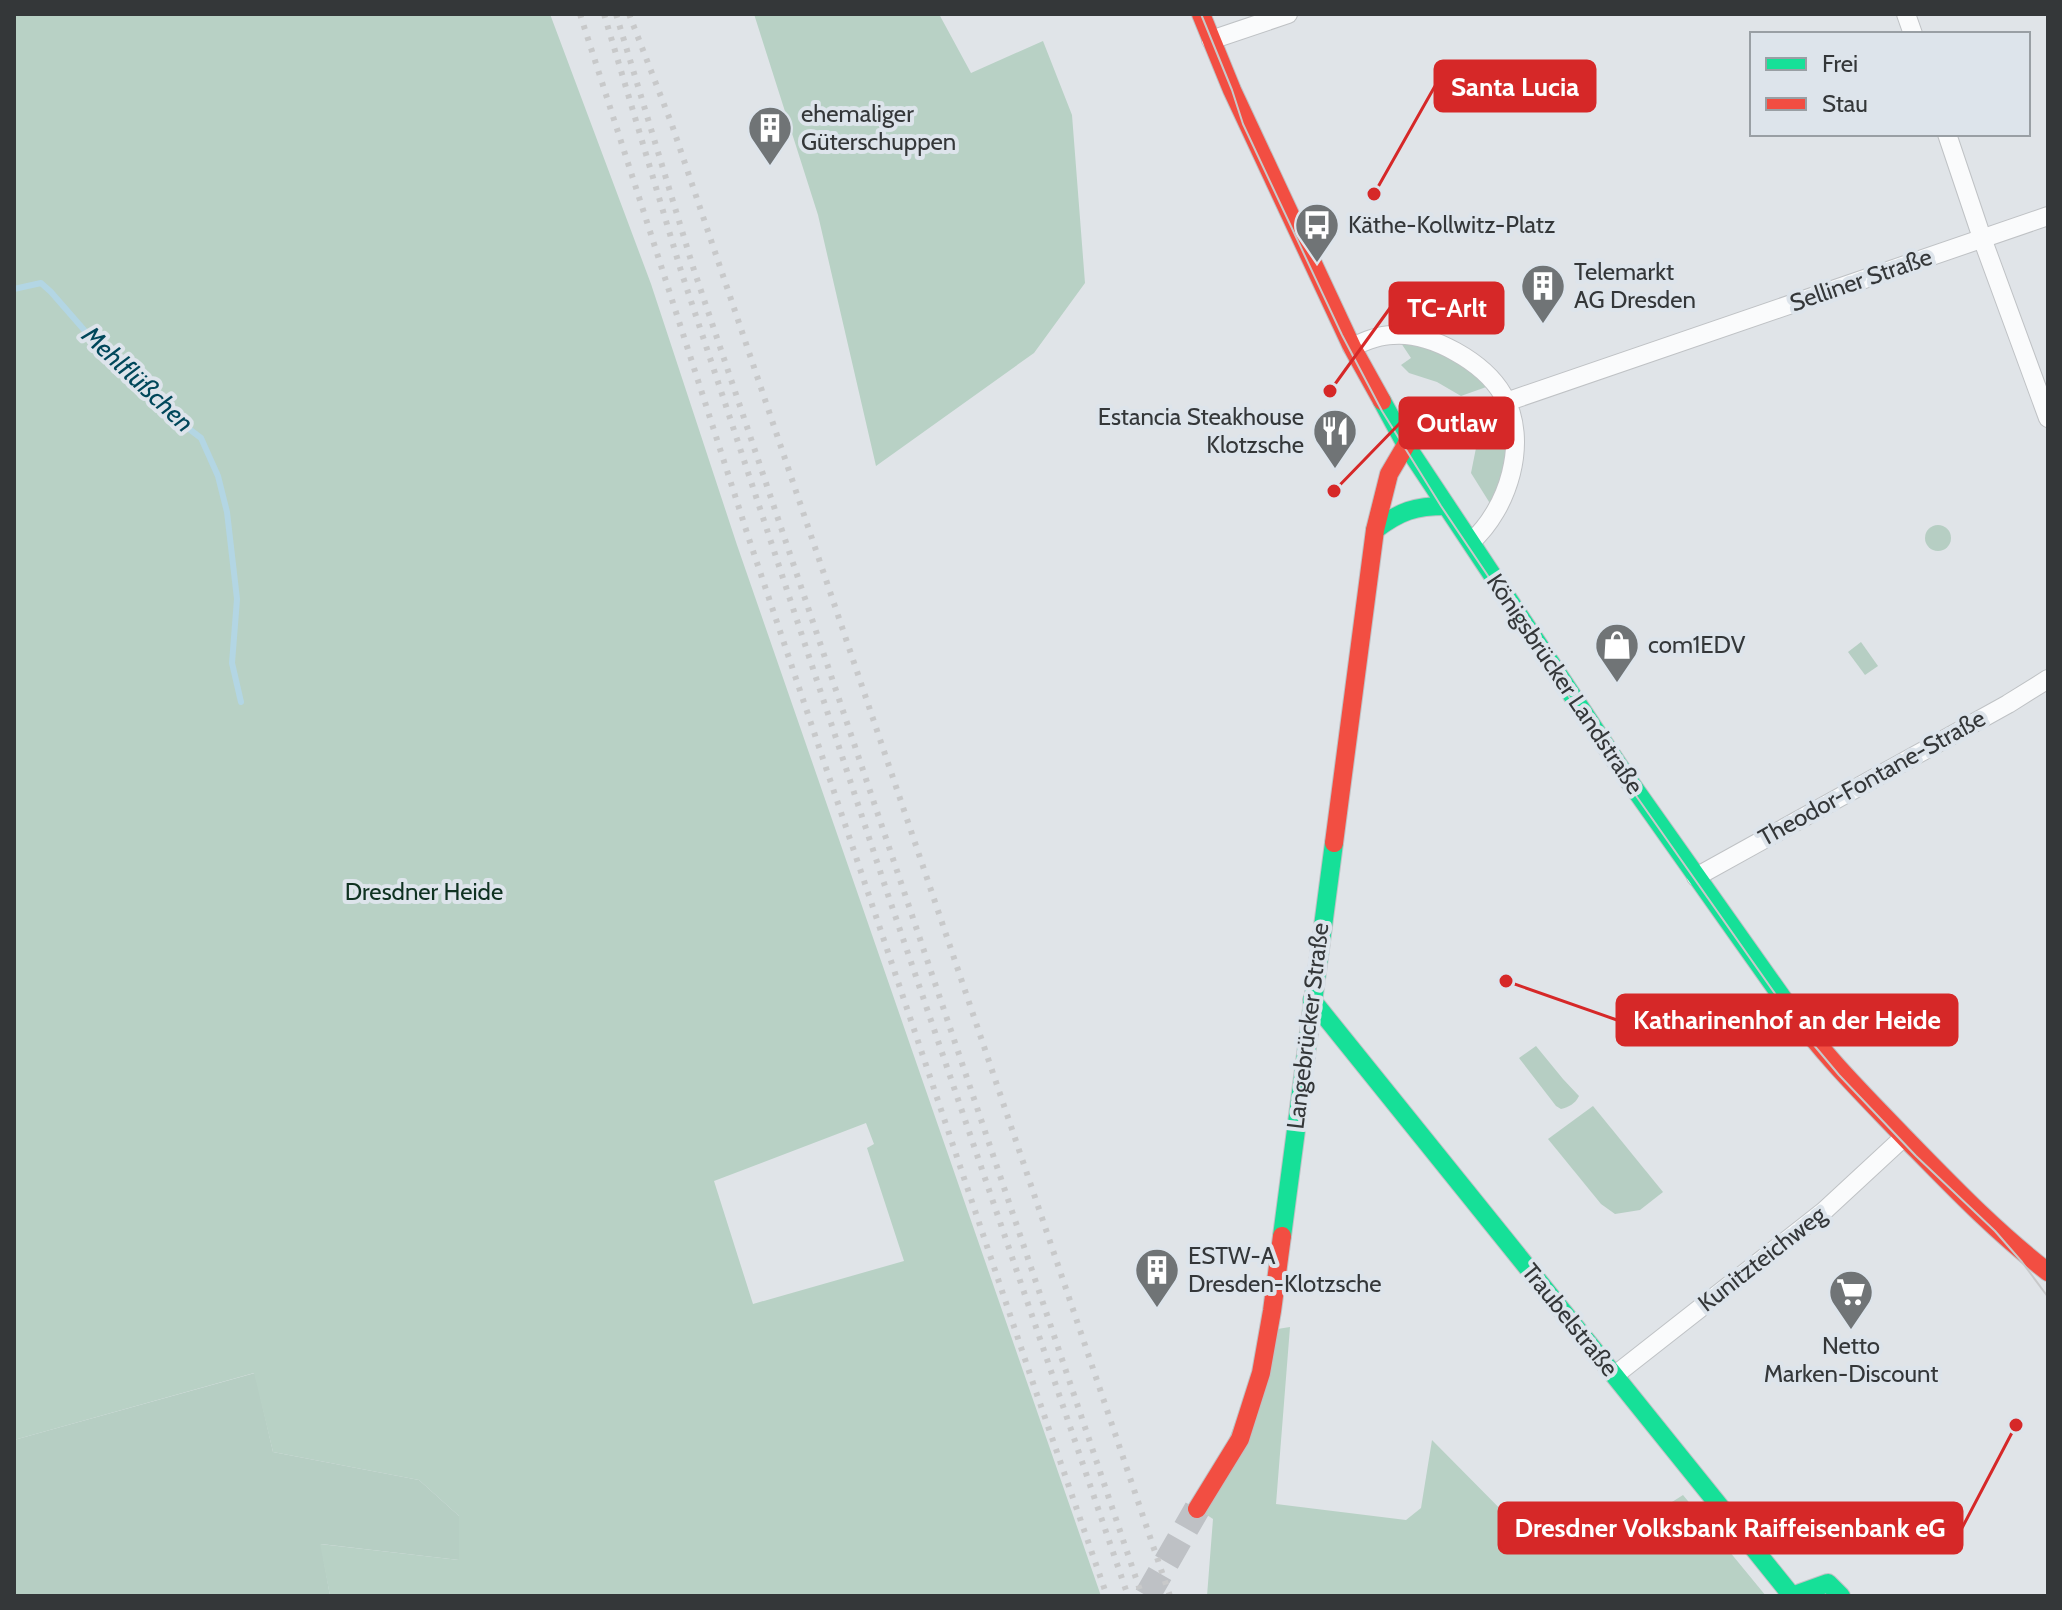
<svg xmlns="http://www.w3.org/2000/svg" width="2062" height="1610" viewBox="0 0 2062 1610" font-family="Cabin,sans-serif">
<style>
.green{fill:#b6cec3}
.forest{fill:#b8d1c5;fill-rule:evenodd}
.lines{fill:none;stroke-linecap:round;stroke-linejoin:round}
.stream{stroke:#b3d6e4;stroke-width:6}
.secondary-tunnel{stroke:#bec1c5;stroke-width:26;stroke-dasharray:26 13;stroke-linecap:butt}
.street-casing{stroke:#bfc2c5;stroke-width:20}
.fast-casing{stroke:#bfc2c5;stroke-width:20}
.jam-casing{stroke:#bfc2c5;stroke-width:20}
.street{stroke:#fafbfc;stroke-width:18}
.fast{stroke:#16e098;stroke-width:18}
.jam{stroke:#f24e42;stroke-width:18}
.tram{stroke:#c8c9ca;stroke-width:2}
.rail{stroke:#c8c9ca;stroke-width:6;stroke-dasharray:4 8;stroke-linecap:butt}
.labels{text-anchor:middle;stroke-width:8;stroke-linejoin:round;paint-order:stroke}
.poi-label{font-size:24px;fill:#343739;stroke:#dde4eb;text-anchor:start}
.street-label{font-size:24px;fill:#343739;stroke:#dde4eb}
.park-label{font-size:24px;fill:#0f3221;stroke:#dde4eb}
.water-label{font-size:26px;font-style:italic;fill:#00475a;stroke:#dde4eb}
.leader{fill:none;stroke:#d62828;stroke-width:3}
.callout-dot{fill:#d62828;stroke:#dde4eb;stroke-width:3}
.callout{fill:#d62828;stroke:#d62828;stroke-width:3}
.callout-label{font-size:26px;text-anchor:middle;font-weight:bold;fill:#fff}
</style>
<rect width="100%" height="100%" fill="#e0e4e8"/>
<g class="green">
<path d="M1401,343l49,10 39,33 -28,10 -24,-14 -28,-9 -8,-8 10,-7z"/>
<path d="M1506,424v50l-15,31 -20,-32 8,-40z"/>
<circle cx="1938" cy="538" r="13"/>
<path d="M1861,642l17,24 -13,9 -17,-23z"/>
<path d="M1536,1046l27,33 16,17c-4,8 -10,11 -18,13l-5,-3 -37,-48z"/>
<path d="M1593,1106l70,86 -23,18 -25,4 -14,-10 -53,-65z"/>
<path d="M255,1373l18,79 146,28 40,36v44l-138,-16 9,52h-316v-156z"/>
</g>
<g class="forest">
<path d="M14,14h536l101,270 86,261 364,1051h-771l-10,-52 139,16v-44l-40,-36 -146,-28 -19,-79 -240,67zM866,1123l8,21 -7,4 37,113 -151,43 -39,-123z"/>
<path d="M754,14h185l32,59 72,-32 29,74 13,168 -51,70 -158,113 -58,-251z"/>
<path d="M1290,1327l-14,177 130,16 15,-12 11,-68 97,98 88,-1 66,-42 83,101h-559l6,-77 -12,-8 70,-181z"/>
</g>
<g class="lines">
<path class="stream" d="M14,289l27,-6 10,9 48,55 39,36 17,20 46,35 17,38 9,36 10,87 -5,64 9,39"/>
<path class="secondary-tunnel" d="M1147,1596l50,-87"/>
<g class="street-casing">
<g id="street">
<path d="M1906,14l7,20"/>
<path d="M1211,40l77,-26"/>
<path d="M1947,134l35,104 66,180"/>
<path d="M1352,347c13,-6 27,-12 41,-12 38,-3 91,27 110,60 27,46 5,114 -32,147"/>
<path d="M1406,445l31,-16 69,-27 542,-186"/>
<path d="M1696,877l312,-173 40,-25"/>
<path d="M1615,1375l209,-164 80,-74"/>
</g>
</g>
<g class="fast-casing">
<g id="fast">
<path d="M1382,401l24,44 221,333 162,229"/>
<path d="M1375,530c25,-19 40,-24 71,-24"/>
<path d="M1312,1000l480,596 36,-13 13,13"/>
<path d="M1282,1236l52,-393"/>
</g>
</g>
<g class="jam-casing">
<g id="jam">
<path d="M1201,14l31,76 120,257 30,54"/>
<path d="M1334,843l41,-313 14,-56 17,-29"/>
<path d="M1789,1007c35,49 78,91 119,134 45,46 89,92 140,131"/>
<path d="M1197,1509l43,-70 21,-66 11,-62 10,-75"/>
</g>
</g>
<use href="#street" class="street"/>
<use href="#fast" class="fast"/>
<use href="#jam" class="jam"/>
<path class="tram" d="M1201,14l31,76 11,34 99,211 40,76 59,95 184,274 172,245 42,50 77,81 79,75 27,31 26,35"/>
<g class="rail">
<path d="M580,14l169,525 285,847 73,210"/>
<path d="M604,14l77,257 45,135 160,483 242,707"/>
<path d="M616,14l77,253 449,1329"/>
<path d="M629,14l43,111 498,1471"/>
</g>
</g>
<defs>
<g id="building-pin" transform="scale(2.3)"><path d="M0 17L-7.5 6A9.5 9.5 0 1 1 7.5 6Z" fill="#707476" stroke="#dde4eb"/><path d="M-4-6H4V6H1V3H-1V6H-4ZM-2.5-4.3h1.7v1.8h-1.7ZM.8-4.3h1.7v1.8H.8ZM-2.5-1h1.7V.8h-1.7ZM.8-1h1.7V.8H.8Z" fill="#fff"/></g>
<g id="bus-pin" transform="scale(2.3)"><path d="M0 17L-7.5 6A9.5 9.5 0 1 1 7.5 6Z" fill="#707476" stroke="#dde4eb"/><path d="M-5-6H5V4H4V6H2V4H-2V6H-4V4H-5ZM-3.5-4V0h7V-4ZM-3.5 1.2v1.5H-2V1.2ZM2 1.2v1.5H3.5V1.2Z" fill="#fff"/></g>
<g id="restaurant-pin" transform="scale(2.3)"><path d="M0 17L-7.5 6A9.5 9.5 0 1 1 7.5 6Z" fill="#707476" stroke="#dde4eb"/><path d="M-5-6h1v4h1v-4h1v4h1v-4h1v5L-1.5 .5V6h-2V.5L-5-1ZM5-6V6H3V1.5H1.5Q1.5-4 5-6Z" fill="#fff"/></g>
<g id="shop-pin" transform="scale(2.3)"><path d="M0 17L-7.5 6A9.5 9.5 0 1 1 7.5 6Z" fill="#707476" stroke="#dde4eb"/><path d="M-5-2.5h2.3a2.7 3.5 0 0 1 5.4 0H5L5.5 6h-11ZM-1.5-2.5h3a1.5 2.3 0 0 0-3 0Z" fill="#fff"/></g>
<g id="supermarket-pin" transform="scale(2.3)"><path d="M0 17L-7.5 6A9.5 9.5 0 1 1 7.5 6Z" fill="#707476" stroke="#dde4eb"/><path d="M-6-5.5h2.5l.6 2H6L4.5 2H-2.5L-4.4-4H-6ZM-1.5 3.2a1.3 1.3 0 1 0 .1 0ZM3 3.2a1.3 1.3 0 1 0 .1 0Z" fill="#fff"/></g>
</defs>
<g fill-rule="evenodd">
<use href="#building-pin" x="770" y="128"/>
<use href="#bus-pin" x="1317" y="225"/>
<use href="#building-pin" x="1543" y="286"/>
<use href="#restaurant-pin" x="1335" y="431"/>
<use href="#shop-pin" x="1617" y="645"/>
<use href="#building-pin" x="1157" y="1270"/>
<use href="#supermarket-pin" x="1851" y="1292"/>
</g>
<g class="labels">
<g class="poi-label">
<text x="801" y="122">ehemaliger<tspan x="801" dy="28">Güterschuppen</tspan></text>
<text x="1348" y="233">Käthe-Kollwitz-Platz</text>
<text x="1574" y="280">Telemarkt<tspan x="1574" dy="28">AG Dresden</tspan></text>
<text x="1304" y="425" text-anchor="end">Estancia Steakhouse<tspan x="1304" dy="28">Klotzsche</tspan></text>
<text x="1648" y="653">com1EDV</text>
<text x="1188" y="1264">ESTW-A<tspan x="1188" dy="28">Dresden-Klotzsche</tspan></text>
<text x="1851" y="1354" text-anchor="middle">Netto<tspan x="1851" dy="28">Marken-Discount</tspan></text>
</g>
<g class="street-label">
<text transform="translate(1861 280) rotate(-19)" y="8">Selliner Straße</text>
<text transform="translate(1565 684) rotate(56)" y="8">Königsbrücker Landstraße</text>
<text transform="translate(1872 778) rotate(-29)" y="8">Theodor-Fontane-Straße</text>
<text transform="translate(1308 1026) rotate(-83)" y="8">Langebrücker Straße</text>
<text transform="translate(1762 1259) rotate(-38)" y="8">Kunitzteichweg</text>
<text transform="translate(1570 1320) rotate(51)" y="8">Traubelstraße</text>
</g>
<g class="park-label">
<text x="424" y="900">Dresdner Heide</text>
</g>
<g class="water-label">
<text transform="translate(138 379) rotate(43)" y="9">Mehlflüßchen</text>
</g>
</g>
<path class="leader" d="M1374 194L1435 86M1330 391L1390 308M1334 491L1400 423M1506 981L1617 1020M2016 1425L1962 1528"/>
<g class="callout-dot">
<circle cx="1374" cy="194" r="8"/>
<circle cx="1330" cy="391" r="8"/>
<circle cx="1334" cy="491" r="8"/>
<circle cx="1506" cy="981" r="8"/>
<circle cx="2016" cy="1425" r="8"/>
</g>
<g class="callout">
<rect x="1435" y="61" width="160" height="50" rx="8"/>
<rect x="1390" y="283" width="113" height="50" rx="8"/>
<rect x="1400" y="398" width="113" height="50" rx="8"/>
<rect x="1617" y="995" width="340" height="50" rx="8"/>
<rect x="1499" y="1503" width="463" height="50" rx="8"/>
</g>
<g class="callout-label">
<text x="1515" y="96">Santa Lucia</text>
<text x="1447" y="317">TC-Arlt</text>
<text x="1457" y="432">Outlaw</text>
<text x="1787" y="1029">Katharinenhof an der Heide</text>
<text x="1730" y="1537">Dresdner Volksbank Raiffeisenbank eG</text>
</g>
<rect width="2062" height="1610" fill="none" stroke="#343739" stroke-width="32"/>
<rect x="1750" y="32" width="280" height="104" fill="#dde4eb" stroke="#999fa4" stroke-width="2"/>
<rect x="1766" y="58" width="40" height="12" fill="#16e098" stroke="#999fa4" stroke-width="2"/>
<text x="1822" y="72" font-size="24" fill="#343739">Frei</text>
<rect x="1766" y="98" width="40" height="12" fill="#f24e42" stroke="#999fa4" stroke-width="2"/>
<text x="1822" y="112" font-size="24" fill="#343739">Stau</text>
</svg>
